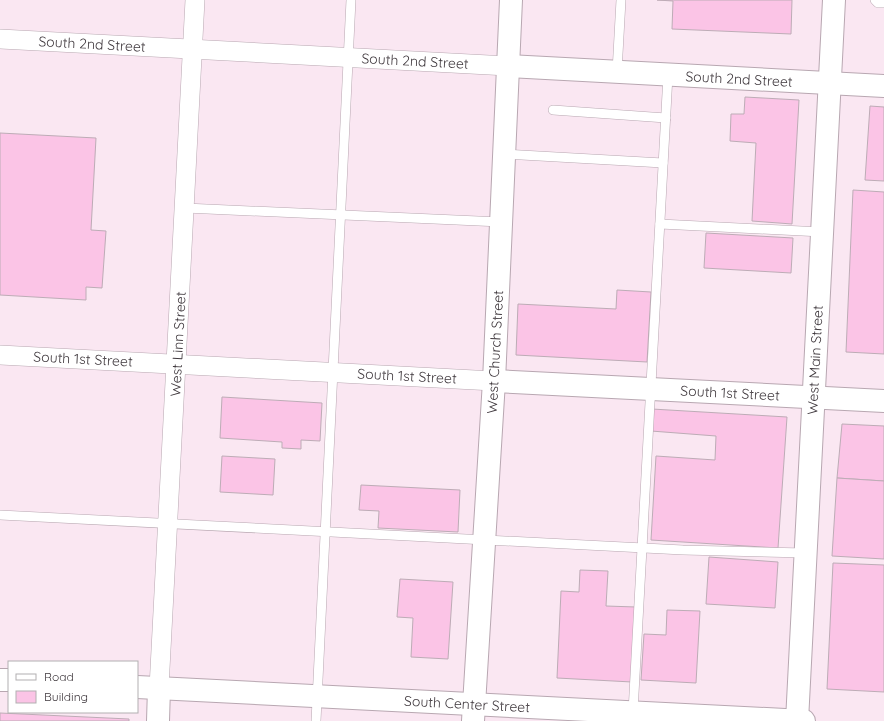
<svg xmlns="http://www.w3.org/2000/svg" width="884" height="721" viewBox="0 0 884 721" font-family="Quicksand,sans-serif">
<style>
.building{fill:#fbc4e6;stroke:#bdacb6}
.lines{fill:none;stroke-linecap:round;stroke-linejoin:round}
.lane-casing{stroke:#b8a7b1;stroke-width:10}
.street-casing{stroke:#b8a7b1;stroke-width:20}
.secondary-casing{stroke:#b8a7b1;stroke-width:24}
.lane{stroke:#fff;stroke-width:9}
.street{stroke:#fff;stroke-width:19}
.secondary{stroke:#fff;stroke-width:22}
.labels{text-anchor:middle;stroke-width:3;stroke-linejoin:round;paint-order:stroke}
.street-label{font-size:14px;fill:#3e373c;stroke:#fff}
</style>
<rect width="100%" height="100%" fill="#fae7f2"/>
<g class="building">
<path d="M657,0h135l-1,34 -119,-5 1,-28z"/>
<path d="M745,97l54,3 -7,124 -40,-3 4,-78 -26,-2 1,-27h13z"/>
<path d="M870,106l14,1v74l-19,-1z"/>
<path d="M0,133l96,5 -5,92 15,1 -4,57 -16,-1v13l-86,-5z"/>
<path d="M853,190l31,2v162l-38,-2z"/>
<path d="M706,233l87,5 -2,35 -87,-5z"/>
<path d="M617,290l34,2 -4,70 -131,-7 2,-51 98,5z"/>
<path d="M222,397l100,6 -2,38 -19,-1v9l-19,-1v-6l-62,-4z"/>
<path d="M652,409l135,8 -9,131 -127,-8 5,-84 59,4 1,-24 -65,-5z"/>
<path d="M842,424l42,2v55l-47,-3z"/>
<path d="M222,456l53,3 -2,36 -53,-3z"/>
<path d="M837,478l47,3v78l-52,-3z"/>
<path d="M361,485l99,5 -2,42 -80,-4 1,-17 -20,-1z"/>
<path d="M709,557l69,5 -3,46 -69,-4z"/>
<path d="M833,563l51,2v127l-57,-3z"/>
<path d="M580,570l28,1 -2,35 30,1 -4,75 -75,-4 4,-87 18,1z"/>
<path d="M400,579l53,3 -5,77 -37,-2 2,-39 -16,-1z"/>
<path d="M667,610l33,1 -4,72 -55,-3 3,-46 22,1z"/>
<path d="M0,713l129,6v2h-129z"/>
</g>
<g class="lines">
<g class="lane-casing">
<g id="lane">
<path d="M875,0l3,3h6"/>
<path d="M617,72l4,-72"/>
<path d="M553,110l113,8"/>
<path d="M504,154l159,9"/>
<path d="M185,208l316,14"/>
<path d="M660,224l162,8"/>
<path d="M0,515l683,35 122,3"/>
<path d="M633,712l35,-637"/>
<path d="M316,721l35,-721"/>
</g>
</g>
<g class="street-casing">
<g id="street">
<path d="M0,39l508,27"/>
<path d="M0,355l494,26"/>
<path d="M159,688l36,-688"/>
</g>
</g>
<g class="secondary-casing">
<g id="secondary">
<path d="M508,66l376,20"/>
<path d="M494,381l390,20"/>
<path d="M0,680h9"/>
<path d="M137,687l667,34"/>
<path d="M158,721l1,-33"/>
<path d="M473,721l21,-340 17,-381"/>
<path d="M797,721l37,-721"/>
</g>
</g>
<use href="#lane" class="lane"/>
<use href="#street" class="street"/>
<use href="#secondary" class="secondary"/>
</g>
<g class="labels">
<g class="street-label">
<text transform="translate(92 44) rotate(3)" y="5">South 2nd Street</text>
<text transform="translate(415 61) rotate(3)" y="5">South 2nd Street</text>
<text transform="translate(739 79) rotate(3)" y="5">South 2nd Street</text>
<text transform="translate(178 344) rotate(-87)" y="5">West Linn Street</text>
<text transform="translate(495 352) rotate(-87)" y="5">West Church Street</text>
<text transform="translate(83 359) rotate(3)" y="5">South 1st Street</text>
<text transform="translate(815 360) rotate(-87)" y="5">West Main Street</text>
<text transform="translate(407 376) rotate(3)" y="5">South 1st Street</text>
<text transform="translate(730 393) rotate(3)" y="5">South 1st Street</text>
<text transform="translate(467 704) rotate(3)" y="5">South Center Street</text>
</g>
</g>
<rect x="8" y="661" width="130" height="52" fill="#ffffff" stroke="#b2afb1"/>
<rect x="16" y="674" width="20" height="6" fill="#ffffff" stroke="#b2afb1"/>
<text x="44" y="681" font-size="12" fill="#3e373c">Road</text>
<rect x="16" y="691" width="20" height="12" fill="#fbc4e6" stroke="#b2afb1"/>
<text x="44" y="701" font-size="12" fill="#3e373c">Building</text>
</svg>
